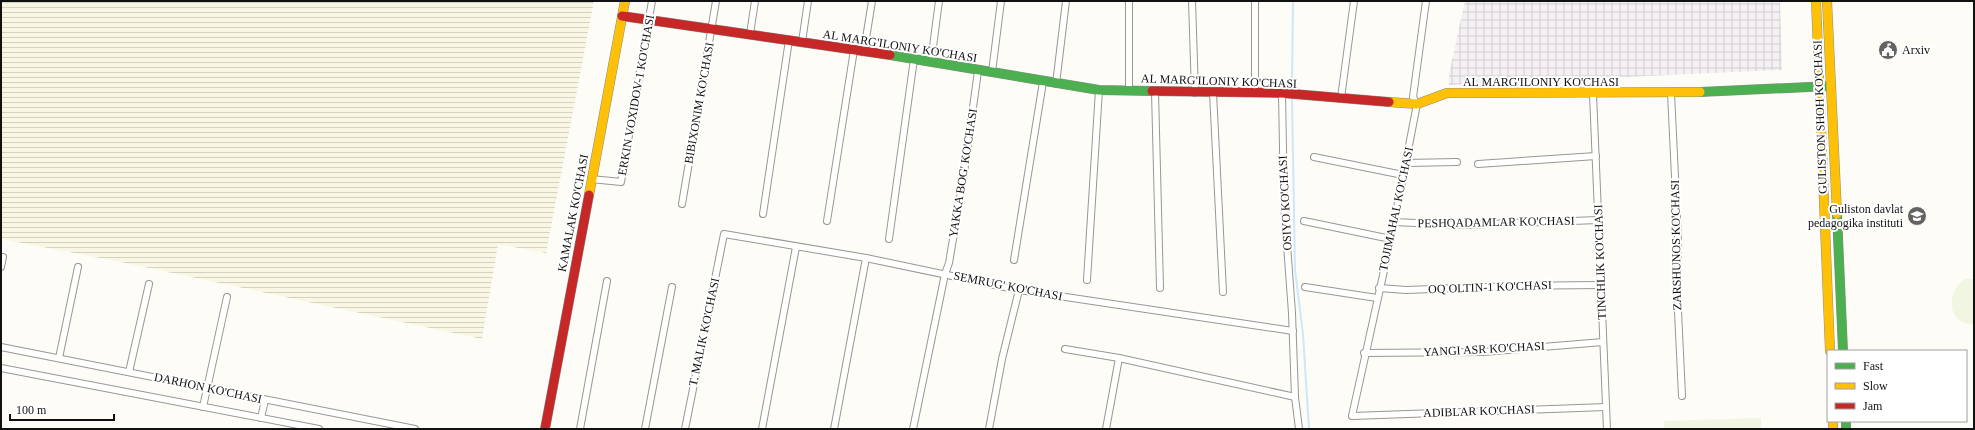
<svg xmlns="http://www.w3.org/2000/svg" width="1975" height="430" viewBox="0 0 1975 430" font-family="'Times New Roman',serif">
<style>
.industrial{fill:url(#industrial-grid)}
.farmland{fill:url(#farmland-rules)}
.pitch{fill:#f0f6e1}
.lines{fill:none;stroke-linecap:round;stroke-linejoin:round}
.stream{stroke:#cde8f7;stroke-width:2}
.street-casing{stroke:#979795;stroke-width:8}
.fast-casing{stroke:#8e8d8b;stroke-width:10}
.slow-casing{stroke:#8e8d8b;stroke-width:10}
.jam-casing{stroke:#8e8d8b;stroke-width:10}
.street{stroke:#fffffe;stroke-width:6}
.fast{stroke:#4caf50;stroke-width:9}
.slow{stroke:#ffc107;stroke-width:9}
.jam{stroke:#c62828;stroke-width:9}
.labels{text-anchor:middle;stroke-width:4;stroke-linejoin:round;paint-order:stroke}
.street-label{font-size:12px;fill:#111;stroke:#fff}
.poi-label{font-size:12px;fill:#111;stroke:#fff;text-anchor:start}
</style>
<defs>
<pattern id="industrial-grid" width="8" height="8" patternUnits="userSpaceOnUse"><rect width="8" height="8" fill="#f5f0f3"/><path d="M0 4h8M4 0v8" fill="none" stroke="#d1cdcf"/></pattern>
<pattern id="farmland-rules" width="6" height="5" patternUnits="userSpaceOnUse"><rect width="6" height="5" fill="#f9f7e4"/><path d="M0 2.5h6" fill="none" stroke="#d4d3c3"/></pattern>
</defs>
<rect width="100%" height="100%" fill="#fdfcf7"/>
<path class="industrial" d="M1465,1h315l2,69 -333,15v-11z"/>
<path class="farmland" d="M1,1h593l-48,252 -48,-9 -16,95 -366,-78 -115,-22z"/>
<g class="pitch">
<path d="M1965,279h9v45c-27,1 -29,-31 -9,-45z"/>
<path d="M1761,418v11h-97v-8z"/>
</g>
<g class="lines">
<g class="stream">
<path d="M1292,86l1,-85"/>
<path d="M1292,99l3,171 8,64 6,95"/>
</g>
<g class="street-casing">
<g id="street">
<path d="M1192,1l3,92"/>
<path d="M1255,1v92"/>
<path d="M1426,1l-13,96 4,7 -26,135 -39,177 254,-9"/>
<path d="M750,34l5,-33"/>
<path d="M802,42l6,-41"/>
<path d="M864,51l8,-50"/>
<path d="M931,62l8,-61"/>
<path d="M992,72l9,-71"/>
<path d="M1056,84l10,-83"/>
<path d="M1129,90v-89"/>
<path d="M1155,92l5,196"/>
<path d="M1213,93l10,199"/>
<path d="M1282,93l2,111 8,109 3,84 4,32"/>
<path d="M1671,93l7,147v71l4,85"/>
<path d="M1593,94l14,335"/>
<path d="M1341,98l13,-97"/>
<path d="M1314,157l89,18"/>
<path d="M1406,163l51,-1"/>
<path d="M1478,164l118,-8"/>
<path d="M591,179l30,3 31,-181"/>
<path d="M682,204l34,-203"/>
<path d="M763,214l26,-174"/>
<path d="M827,221l27,-171"/>
<path d="M1304,221l87,18"/>
<path d="M1394,222l66,3 139,-5"/>
<path d="M889,239l25,-180"/>
<path d="M1014,260l29,-178"/>
<path d="M1,267l2,-10"/>
<path d="M1087,280l12,-190"/>
<path d="M1305,287l72,11"/>
<path d="M1379,288l27,2 106,-4 89,-1"/>
<path d="M1,347l414,82"/>
<path d="M1065,349l54,9 176,39"/>
<path d="M1364,353l119,-1 120,-10"/>
<path d="M59,358l19,-91"/>
<path d="M1,368l318,61"/>
<path d="M129,372l20,-88"/>
<path d="M203,407l24,-110"/>
<path d="M261,418l4,-18"/>
<path d="M580,429l27,-148"/>
<path d="M645,429l27,-142"/>
<path d="M685,429l39,-195 142,24 153,32 274,41"/>
<path d="M762,429l34,-182"/>
<path d="M834,429l32,-171"/>
<path d="M913,429l32,-155 4,-11 15,-90 14,-102"/>
<path d="M989,429l13,-70 17,-69"/>
<path d="M1106,429l13,-71"/>
</g>
</g>
<g class="fast-casing">
<g id="fast">
<path d="M890,55l209,35 53,1"/>
<path d="M1700,92l130,-6"/>
<path d="M1837,214l6,137"/>
<path d="M1846,421v8"/>
</g>
</g>
<g class="slow-casing">
<g id="slow">
<path d="M1816,1l14,350"/>
<path d="M1827,1l10,213"/>
<path d="M1389,102l28,2 30,-11 253,-1"/>
<path d="M589,195l36,-194"/>
<path d="M1833,421v8"/>
</g>
</g>
<g class="jam-casing">
<g id="jam">
<path d="M622,16l268,39"/>
<path d="M1152,91l130,2 107,9"/>
<path d="M545,429l44,-234"/>
</g>
</g>
<use href="#street" class="street"/>
<use href="#fast" class="fast"/>
<use href="#slow" class="slow"/>
<use href="#jam" class="jam"/>
</g>
<defs>
<g id="civic-disc" transform="scale(1)"><circle r="9.5" fill="#646362" stroke="#fff"/><path d="M-.6-6.5H3V-4.5H.6V-3L4-1V1h2V6H-6V1h2V-1L-.6-3ZM-1.2 2.5V6h2.4V2.5Z" fill="#fff"/></g>
<g id="university-disc" transform="scale(1)"><circle r="9.5" fill="#646362" stroke="#fff"/><path d="M0-5L7-2L0 1L-7-2ZM-4 1L0 2.5L4 1V4Q0 6-4 4Z" fill="#fff"/></g>
</defs>
<g fill-rule="evenodd">
<use href="#civic-disc" x="1888" y="50"/>
<use href="#university-disc" x="1917" y="216"/>
</g>
<g class="labels">
<g class="street-label">
<text transform="translate(900 46) rotate(9)" y="4">AL MARG'ILONIY KO'CHASI</text>
<text transform="translate(1219 81) rotate(2)" y="4">AL MARG'ILONIY KO'CHASI</text>
<text x="1541" y="86">AL MARG'ILONIY KO'CHASI</text>
<text transform="translate(636 95) rotate(-80)" y="4">ERKIN VOXIDOV-1 KO'CHASI</text>
<text transform="translate(699 103) rotate(-80)" y="4">BIBIXONIM KO'CHASI</text>
<text transform="translate(1820 117) rotate(-92)" y="4">GULISTON SHOH KO'CHASI</text>
<text transform="translate(963 173) rotate(-81)" y="4">YAKKA BOG' KO'CHASI</text>
<text transform="translate(1285 203) rotate(-93)" y="4">OSIYO KO'CHASI</text>
<text transform="translate(1396 209) rotate(-78)" y="4">TOJIMAHAL KO'CHASI</text>
<text transform="translate(573 213) rotate(-79)" y="4">KAMALAK KO'CHASI</text>
<text transform="translate(1496 222) rotate(-1)" y="4">PESHQADAMLAR KO'CHASI</text>
<text transform="translate(1676 245) rotate(-91)" y="4">ZARSHUNOS KO'CHASI</text>
<text transform="translate(1600 262) rotate(-92)" y="4">TINCHLIK KO'CHASI</text>
<text transform="translate(1008 286) rotate(11)" y="4">SEMRUG' KO'CHASI</text>
<text transform="translate(1490 287) rotate(-2)" y="4">OQ OLTIN-1 KO'CHASI</text>
<text transform="translate(704 332) rotate(-78)" y="4">T. MALIK KO'CHASI</text>
<text transform="translate(1484 349) rotate(-3)" y="4">YANGI ASR KO'CHASI</text>
<text transform="translate(208 388) rotate(12)" y="4">DARHON KO'CHASI</text>
<text transform="translate(1479 411) rotate(-2)" y="4">ADIBLAR KO'CHASI</text>
</g>
<g class="poi-label">
<text x="1902" y="54">Arxiv</text>
<text x="1903" y="213" text-anchor="end">Guliston davlat<tspan x="1903" dy="14">pedagogika instituti</tspan></text>
</g>
</g>
<rect width="1975" height="430" fill="none" stroke="#111111" stroke-width="4"/>
<rect x="1827" y="350" width="140" height="72" fill="#ffffff" stroke="#a0a0a0"/>
<rect x="1835" y="363" width="20" height="6" fill="#4caf50" stroke="#a0a0a0"/>
<text x="1863" y="370" font-size="12" fill="#111111">Fast</text>
<rect x="1835" y="383" width="20" height="6" fill="#ffc107" stroke="#a0a0a0"/>
<text x="1863" y="390" font-size="12" fill="#111111">Slow</text>
<rect x="1835" y="403" width="20" height="6" fill="#c62828" stroke="#a0a0a0"/>
<text x="1863" y="410" font-size="12" fill="#111111">Jam</text>
<path d="M10 414v6h104v-6" fill="none" stroke="#111111" stroke-width="2"/>
<text x="16" y="414" font-size="12" fill="#111111" stroke="#ffffff" stroke-width="3" paint-order="stroke">100 m</text>
</svg>
